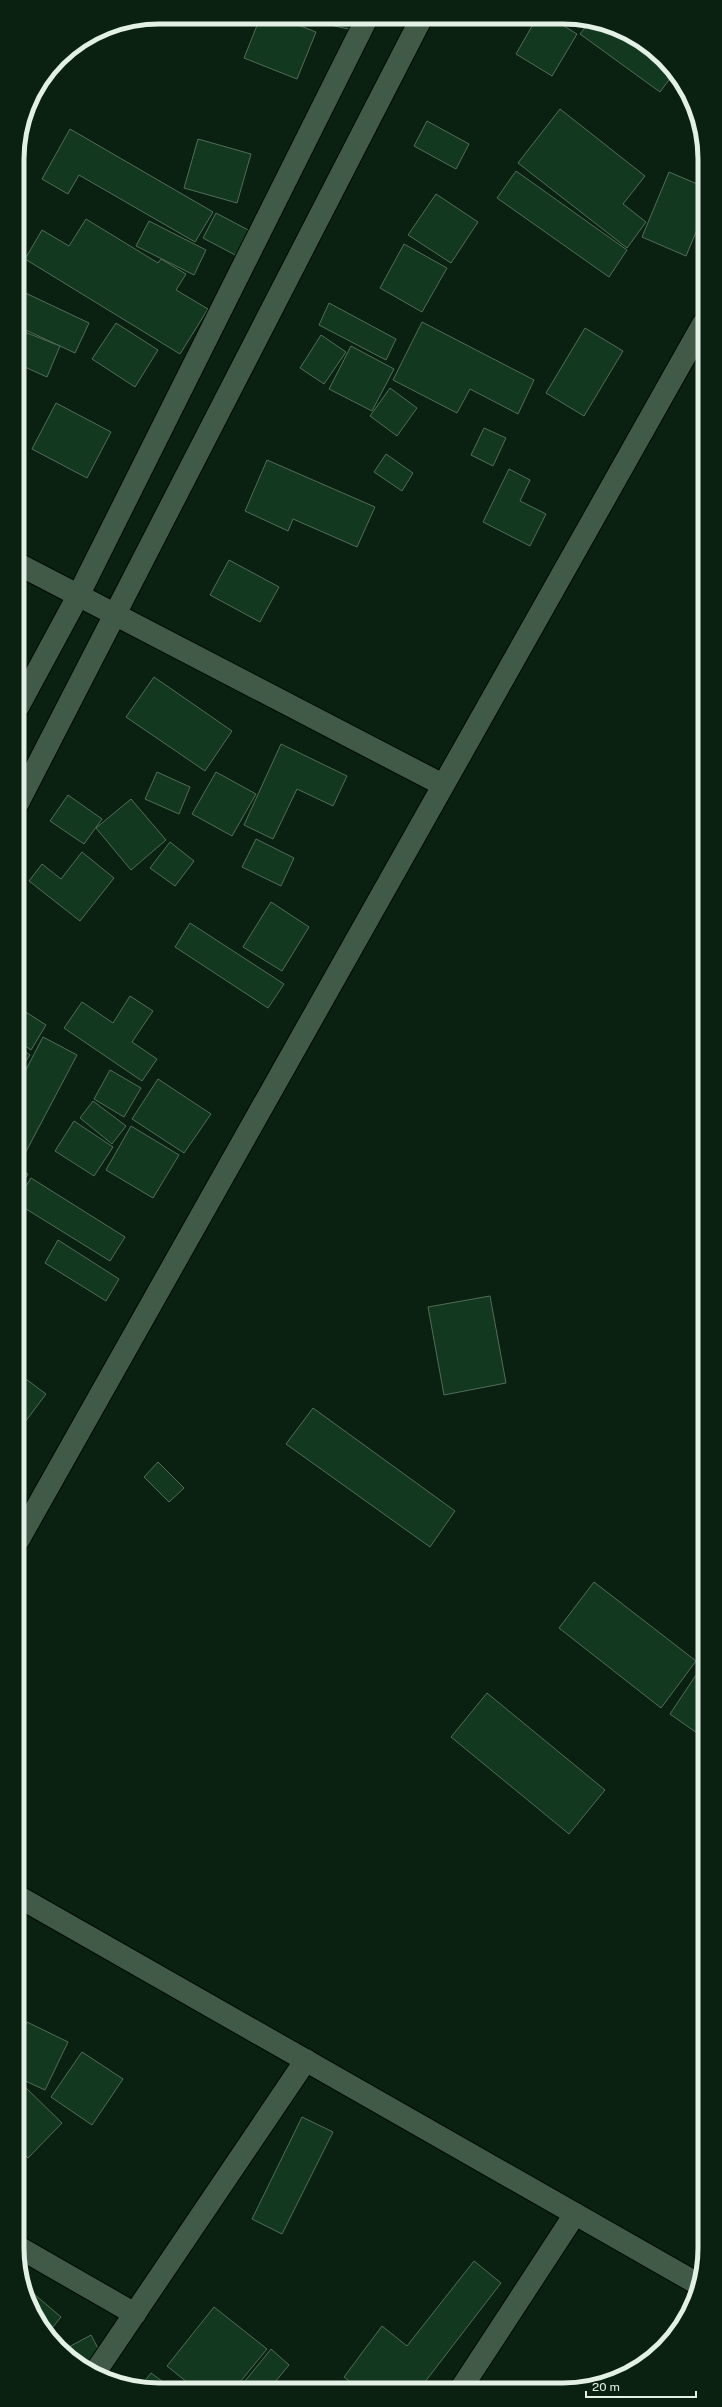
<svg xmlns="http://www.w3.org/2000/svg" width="722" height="2407" viewBox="0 0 722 2407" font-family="'Public Sans',sans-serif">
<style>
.building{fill:#12391f;stroke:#526c58}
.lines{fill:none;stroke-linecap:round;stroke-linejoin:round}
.minor-casing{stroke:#000a01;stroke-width:24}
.minor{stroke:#415a47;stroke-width:22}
.rim{fill:none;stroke:#e2f0e5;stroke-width:5}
</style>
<rect width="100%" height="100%" fill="#0a2111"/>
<g class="building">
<path d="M260,18h20l36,14 -19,47 -53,-21z"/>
<path d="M321,18h39l-2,13 -38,-8z"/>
<path d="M536,19l18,1 23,14 -25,42 -36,-22z"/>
<path d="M591,20l43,16 30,23 10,14 -14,19 -80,-58z"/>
<path d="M560,109l85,67 -22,28 23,18 -19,26 -109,-85z"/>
<path d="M427,121l42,23 -13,25 -42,-23z"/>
<path d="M70,129l143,83 -18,30 -116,-67 -11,19 -26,-15z"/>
<path d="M198,139l53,15 -14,49 -53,-15z"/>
<path d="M516,171l111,79 -18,27 -112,-79z"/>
<path d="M669,172l33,14v32l-16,38 -44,-19z"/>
<path d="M436,194l42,28 -27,41 -43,-28z"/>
<path d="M216,213l36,19 -13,25 -36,-19z"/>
<path d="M86,219l72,44 3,-4 25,15 -10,16 32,19 -28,45 -155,-95 17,-29 27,16z"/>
<path d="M149,221l57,29 -12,25 -58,-29z"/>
<path d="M404,244l43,24 -25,44 -42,-24z"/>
<path d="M17,289l72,34 -14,30 -58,-27z"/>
<path d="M329,303l67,36 -10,21 -67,-35z"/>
<path d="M422,322l112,58 -16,34 -48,-25 -13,24 -64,-33z"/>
<path d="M116,323l42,27 -23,37 -43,-28z"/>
<path d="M585,328l38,23 -39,65 -38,-23z"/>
<path d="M17,329l43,17 -13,31 -29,-13z"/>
<path d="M321,335l25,17 -22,32 -24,-16z"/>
<path d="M351,346l43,23 -22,42 -43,-22z"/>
<path d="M390,388l27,20 -20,28 -27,-20z"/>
<path d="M56,403l55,29 -24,46 -55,-29z"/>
<path d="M484,428l22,10 -13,28 -22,-11z"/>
<path d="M386,454l27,19 -11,18 -28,-19z"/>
<path d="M267,460l108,47 -18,40 -64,-28 -5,12 -43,-20z"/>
<path d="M509,469l21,11 -10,21 26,13 -16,32 -47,-24z"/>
<path d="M229,560l50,27 -19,35 -50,-27z"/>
<path d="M154,677l78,54 -27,40 -79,-54z"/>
<path d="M281,744l66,32 -14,30 -36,-17 -24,50 -29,-14z"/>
<path d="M157,772l33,15 -11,27 -34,-15z"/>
<path d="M216,772l40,22 -24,42 -40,-22z"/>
<path d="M68,795l34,24 -18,25 -34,-23z"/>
<path d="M131,799l35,41 -35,30 -35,-42z"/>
<path d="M256,839l38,19 -13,28 -39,-19z"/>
<path d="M170,842l24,19 -19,25 -25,-18z"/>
<path d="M82,852l32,26 -34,43 -51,-40 13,-17 19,15z"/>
<path d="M271,902l38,25 -27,44 -39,-24z"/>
<path d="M190,923l94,61 -16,24 -93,-61z"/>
<path d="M130,996l23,15 -21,31 25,17 -15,22 -78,-53 18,-26 31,21z"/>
<path d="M18,1007l28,18 -15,25 -13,-9z"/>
<path d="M43,1037l34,18 -56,106 -3,-2v-74z"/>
<path d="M18,1047l12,8 -12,17z"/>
<path d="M110,1070l31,18 -17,29 -30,-18z"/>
<path d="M158,1079l53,35 -27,39 -52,-34z"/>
<path d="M93,1101l33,25 -14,18 -32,-26z"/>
<path d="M74,1121l39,26 -19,29 -39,-25z"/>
<path d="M131,1126l48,29 -26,43 -47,-28z"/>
<path d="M18,1168l10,6 -10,16z"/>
<path d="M31,1178l94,59 -15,24 -92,-57v-5z"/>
<path d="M58,1240l61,39 -13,22 -61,-38z"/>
<path d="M490,1296l16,87 -62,12 -16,-88z"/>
<path d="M19,1374l27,20 -27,36z"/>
<path d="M313,1408l142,103 -25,36 -144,-103z"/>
<path d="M158,1462l26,26 -15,14 -25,-25z"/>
<path d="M594,1582l102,79 -35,47 -102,-80z"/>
<path d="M702,1666l2,1v71l-34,-24z"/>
<path d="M487,1693l118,97 -36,44 -118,-97z"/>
<path d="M19,2015l7,3 -7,12z"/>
<path d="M27,2022l41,20 -23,48 -26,-12v-39z"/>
<path d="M82,2052l41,27 -31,46 -41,-28z"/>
<path d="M24,2086l38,37 -34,35 -8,-8 -1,-59z"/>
<path d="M302,2117l31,15 -51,102 -30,-15z"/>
<path d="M474,2261l27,22 -80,104h-64l-13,-10 38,-51 25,20z"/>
<path d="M34,2294l27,23 -13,16 -16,-22 -4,-10z"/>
<path d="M214,2307l53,42 -31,38h-43l-26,-21z"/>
<path d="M91,2335l11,21 -20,10 -10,-8 -5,-10z"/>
<path d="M271,2349l18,16 -18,22h-18l-8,-6z"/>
<path d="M151,2373l19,14h-30z"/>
</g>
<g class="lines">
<g class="minor-casing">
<g id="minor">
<path d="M18,564l425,221"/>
<path d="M18,707l60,-111 289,-578"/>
<path d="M18,803l403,-784"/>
<path d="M19,1539l684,-1215"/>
<path d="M19,1897l679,387"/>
<path d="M20,2248l115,66"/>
<path d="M94,2374l212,-314"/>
<path d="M462,2387l113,-173"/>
</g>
</g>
<use href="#minor" class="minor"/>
</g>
<path d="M0 0H722V2407H0ZM159 24H563A135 135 0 0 1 698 159V2248A135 135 0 0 1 563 2383H159A135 135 0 0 1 24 2248V159A135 135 0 0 1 159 24Z" fill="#0a2111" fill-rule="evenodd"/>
<path class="rim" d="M159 24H563A135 135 0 0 1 698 159V2248A135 135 0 0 1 563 2383H159A135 135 0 0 1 24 2248V159A135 135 0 0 1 159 24Z"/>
<path d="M586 2391v6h110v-6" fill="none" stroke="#e2f0e5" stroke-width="2"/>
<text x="592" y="2391" font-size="12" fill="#e2f0e5" stroke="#0a2111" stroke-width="3" paint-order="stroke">20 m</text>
</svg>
